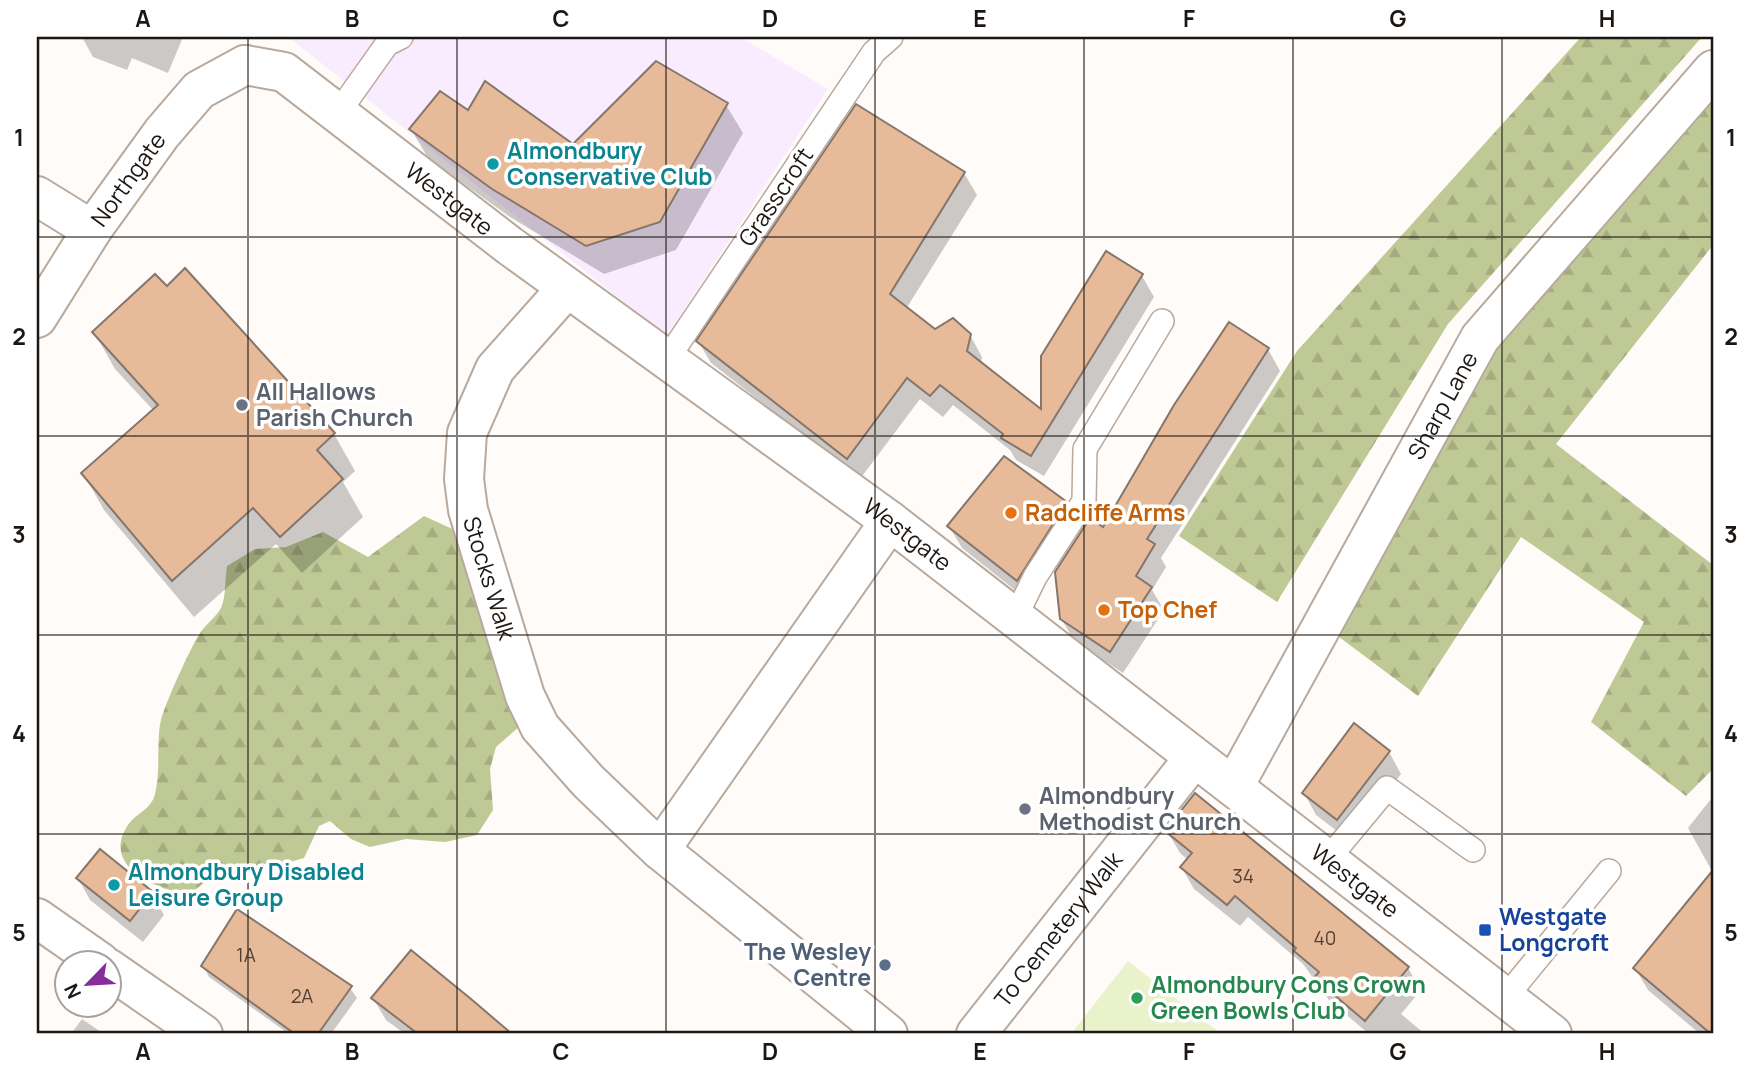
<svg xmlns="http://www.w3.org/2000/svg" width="1750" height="1071" viewBox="0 0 1750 1071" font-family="Manrope,sans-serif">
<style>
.commercial{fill:#faecff}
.forest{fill:url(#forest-firs)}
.garden{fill:#eaf2cc}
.shadow{fill:#0003}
.building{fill:#e7bb99;stroke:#85756a;stroke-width:2}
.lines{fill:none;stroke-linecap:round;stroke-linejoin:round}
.lane-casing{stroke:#b9a99d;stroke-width:26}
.street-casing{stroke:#b9a99d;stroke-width:42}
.lane{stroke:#fff;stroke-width:23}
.street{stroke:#fff;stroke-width:38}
.grid{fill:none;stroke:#1d1713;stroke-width:2;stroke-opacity:0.55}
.culture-dot{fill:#0f9aa8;stroke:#fff;stroke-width:2.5}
.worship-dot{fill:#6b7280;stroke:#fff;stroke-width:2.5}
.food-dot{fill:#e8710a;stroke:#fff;stroke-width:2.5}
.transit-dot{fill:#1a4fb4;stroke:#fff;stroke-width:2.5}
.service-dot{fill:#5c6f8a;stroke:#fff;stroke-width:2.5}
.leisure-dot{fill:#2e9e5b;stroke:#fff;stroke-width:2.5}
.labels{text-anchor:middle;stroke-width:7;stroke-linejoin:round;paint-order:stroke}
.number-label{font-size:19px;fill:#504034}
.culture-label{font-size:23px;font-weight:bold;fill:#0d838f;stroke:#fff;text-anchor:start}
.street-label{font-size:23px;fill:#1d1713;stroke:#fff}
.worship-label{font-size:23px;font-weight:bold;fill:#5b616d;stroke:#fff;text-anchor:start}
.food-label{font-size:23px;font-weight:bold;fill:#c56008;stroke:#fff;text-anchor:start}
.transit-label{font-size:23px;font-weight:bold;fill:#164399;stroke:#fff;text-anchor:start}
.service-label{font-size:23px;font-weight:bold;fill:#4e5e75;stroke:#fff;text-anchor:end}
.leisure-label{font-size:23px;font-weight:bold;fill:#27864d;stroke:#fff;text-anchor:start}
.neatline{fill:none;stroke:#1d1713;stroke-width:2.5}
.grid-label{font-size:23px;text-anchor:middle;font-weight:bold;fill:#1d1713}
</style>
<defs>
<pattern id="forest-firs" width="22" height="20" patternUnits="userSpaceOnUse" patternTransform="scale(1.75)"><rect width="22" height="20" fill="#bfc996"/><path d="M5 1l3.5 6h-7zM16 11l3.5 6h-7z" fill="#a4ac80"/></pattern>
</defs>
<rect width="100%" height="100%" fill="#fefbf8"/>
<path class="commercial" d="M293,37h447l88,52 -161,247 -375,-296z"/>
<g class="forest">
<path d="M1581,37h121l-254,287 -171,278 -98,-66 118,-185z"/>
<path d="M1713,101v144l-157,199 157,121v204l-27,27 -95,-74 53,-100 -123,-85 -103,159 -99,-74 172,-267z"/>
<path d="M424,516l48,22 49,187 -25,22 -6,22 3,41 -16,25 -32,7 -39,-3 -36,8 -19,-8 -21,-18 -11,5 -15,32 -54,15 -19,-6 -22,11 -18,16c-34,-2 -91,-28 -63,-69 8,-12 23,-15 27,-31 6,-24 1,-54 6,-74 5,-19 29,-71 39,-87 6,-9 16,-16 21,-25 5,-10 4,-30 6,-42l28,-17 31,-2 37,-15 45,25z"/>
</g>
<path class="garden" d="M1128,961l93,73h-150z"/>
<g class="shadow">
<path d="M82,37h101l-15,36 -36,-15 -5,12 -34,-13z"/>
<path d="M726,105l17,28 -67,117 -72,24 -94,-57 -82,-59 -17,-29 57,-16 105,33z"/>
<path d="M964,173l13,22 -71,114 28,22 36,4 12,22 -1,7 62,48 99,-136 12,21 -110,179 -28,-16 -6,-10 -57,-45 -10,12 -23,-18 -60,80 -149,-116 -13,-22z"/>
<path d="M185,271l149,163 21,37 -12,11 20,35 -61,56 -26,-29 -82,73 -90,-107 -21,-37 71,-62 -39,-42 -21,-37 73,-44z"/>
<path d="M1268,349l12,22 -119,187 5,9 -14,23 12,20 -41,63 -49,-32 -13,-23 42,-89z"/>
<path d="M1066,503l12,22 -48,77 -68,-54 -13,-22z"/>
<path d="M1389,752l12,22 -51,67 -34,-26 -12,-22z"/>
<path d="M1710,800l3,3v231h-13l-52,-44 -13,-22 78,-95 -25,-45z"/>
<path d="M1167,831l241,137 13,22 -20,24 24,20h-56l-40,-34 -26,-36 -55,-47 -8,9 -46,-37 -12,-21 6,-8 -8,-7z"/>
<path d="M78,878l74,15 12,22 -21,27 -53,-42z"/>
<path d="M203,966l147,22 7,10 -26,36h-42l-80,-57z"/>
<path d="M373,998l119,21 8,15h-95l-19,-14z"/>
<path d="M82,1019l22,15h-33z"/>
</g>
<g class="building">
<path d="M656,61l72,42 -68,119 -74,24 -94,-57 -83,-60 31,-38 28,19 17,-29 88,63z"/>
<path d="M856,104l109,68 -75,122 45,35 18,-11 18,16 -4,17 74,58v-53l65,-105 37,23 -112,182 -30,-18 2,-4 -63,-49 -10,11 -23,-18 -60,81 -151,-118z"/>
<path d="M185,268l150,165 -18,17 26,29 -63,58 -27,-29 -81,73 -91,-108 77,-68 -66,-73 63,-58 12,12z"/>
<path d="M1229,322l40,26 -122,191 8,5 -19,32 16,11 -42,65 -50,-33 -5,-47 35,-54 13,9 71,-122z"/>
<path d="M1004,456l63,46 -50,79 -70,-55z"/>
<path d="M1354,723l36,28 -53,69 -35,-27z"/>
<path d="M1195,793l214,174 -44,54 -51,-43 5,-6 -25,-21 2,-3 -61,-52 -8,9 -47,-38 12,-14 -27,-22z"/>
<path d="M100,849l53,43 -23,29 -54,-43z"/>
<path d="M1713,870v164h-2l-78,-66z"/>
<path d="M237,909l115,77 -34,48h-23l-94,-68z"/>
<path d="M411,950l60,49 41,35h-94l-47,-36z"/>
</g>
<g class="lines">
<g class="lane-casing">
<g id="lane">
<path d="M338,113l49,-69 14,-7"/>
<path d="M666,361l208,-309 17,-15"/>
<path d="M1014,620l21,-43 49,-76 1,-52 77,-128"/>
<path d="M1328,859l59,-71 86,62"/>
<path d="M1505,998l104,-127"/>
</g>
</g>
<g class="street-casing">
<g id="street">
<path id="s1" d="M245,65l39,7 226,174 380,275 662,513"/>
<path d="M37,196l55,34"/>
<path id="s2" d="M567,288l-72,81 -28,64 -3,46 4,31 57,186 15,31 48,54 72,69"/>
<path id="s3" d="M37,318l55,-88 70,-97 37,-43 46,-25"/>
<path id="s4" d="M1234,786l246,-448 233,-268"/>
<path d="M37,918l63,44"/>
<path d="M108,968l95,66"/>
<path d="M888,1034l-228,-184 230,-329"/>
<path id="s5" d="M976,1034l218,-276"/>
</g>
</g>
<use href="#lane" class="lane"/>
<use href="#street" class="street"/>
</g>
<path class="grid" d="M248,37v997M457,37v997M666,37v997M875,37v997M1084,37v997M1293,37v997M1502,37v997M37,237h1676M37,436h1676M37,635h1676M37,834h1676"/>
<g class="culture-dot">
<circle cx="493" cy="164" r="7"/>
<circle cx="114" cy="885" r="7"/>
</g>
<g class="worship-dot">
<circle cx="242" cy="405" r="7"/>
<circle cx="1025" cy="809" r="7"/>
</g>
<g class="food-dot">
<circle cx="1011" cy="513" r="7"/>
<circle cx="1104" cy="610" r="7"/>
</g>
<rect class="transit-dot" x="1478" y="923" width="14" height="14" rx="3.5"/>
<circle class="service-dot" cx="885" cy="965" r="7"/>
<circle class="leisure-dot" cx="1137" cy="998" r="7"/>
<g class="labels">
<g class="number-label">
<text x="1243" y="883">34</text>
<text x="1325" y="945">40</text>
<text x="246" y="962">1A</text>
<text x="302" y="1003">2A</text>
</g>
<g class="culture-label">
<text x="507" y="159">Almondbury<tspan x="507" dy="26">Conservative Club</tspan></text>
<text x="128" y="880">Almondbury Disabled<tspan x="128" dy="26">Leisure Group</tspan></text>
</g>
<g class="street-label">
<text dy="8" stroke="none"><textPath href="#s3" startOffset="166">Northgate</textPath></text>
<text transform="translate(776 197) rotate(-56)" y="8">Grasscroft</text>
<text dy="8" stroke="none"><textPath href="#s1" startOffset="248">Westgate</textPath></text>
<text dy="8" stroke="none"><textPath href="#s4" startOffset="434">Sharp Lane</textPath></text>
<text dy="8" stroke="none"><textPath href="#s1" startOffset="816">Westgate</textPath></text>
<text dy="8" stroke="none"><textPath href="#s2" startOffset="327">Stocks Walk</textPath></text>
<text dy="8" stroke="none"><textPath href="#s1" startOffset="1382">Westgate</textPath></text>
<text dy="8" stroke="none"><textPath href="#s5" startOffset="133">To Cemetery Walk</textPath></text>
</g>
<g class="worship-label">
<text x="256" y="400">All Hallows<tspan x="256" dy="26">Parish Church</tspan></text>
<text x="1039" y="804">Almondbury<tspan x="1039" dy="26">Methodist Church</tspan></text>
</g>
<g class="food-label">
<text x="1025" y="521">Radcliffe Arms</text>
<text x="1118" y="618">Top Chef</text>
</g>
<g class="transit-label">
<text x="1499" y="925">Westgate<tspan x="1499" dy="26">Longcroft</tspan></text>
</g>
<g class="service-label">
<text x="871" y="960">The Wesley<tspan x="871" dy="26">Centre</tspan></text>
</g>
<g class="leisure-label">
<text x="1151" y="993">Almondbury Cons Crown<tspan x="1151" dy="26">Green Bowls Club</tspan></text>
</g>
</g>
<rect width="1750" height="1071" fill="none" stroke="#ffffff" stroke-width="77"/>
<g transform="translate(88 984) rotate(245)"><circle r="33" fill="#ffffff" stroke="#a5a2a1" stroke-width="2"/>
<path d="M0-5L12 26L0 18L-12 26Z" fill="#842d9b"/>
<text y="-10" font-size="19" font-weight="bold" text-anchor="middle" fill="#1d1713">N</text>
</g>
<rect x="38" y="38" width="1674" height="994" class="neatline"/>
<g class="grid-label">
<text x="143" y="27">A</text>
<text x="352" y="27">B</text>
<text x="561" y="27">C</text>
<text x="770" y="27">D</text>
<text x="980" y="27">E</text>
<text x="1189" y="27">F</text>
<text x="1398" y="27">G</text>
<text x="1607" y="27">H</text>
<text x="19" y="146">1</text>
<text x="1731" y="146">1</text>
<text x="19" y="345">2</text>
<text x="1731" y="345">2</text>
<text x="19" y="543">3</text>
<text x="1731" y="543">3</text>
<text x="19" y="742">4</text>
<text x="1731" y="742">4</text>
<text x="19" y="941">5</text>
<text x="1731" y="941">5</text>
<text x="143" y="1060">A</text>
<text x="352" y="1060">B</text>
<text x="561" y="1060">C</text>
<text x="770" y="1060">D</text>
<text x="980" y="1060">E</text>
<text x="1189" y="1060">F</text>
<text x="1398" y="1060">G</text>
<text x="1607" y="1060">H</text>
</g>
</svg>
